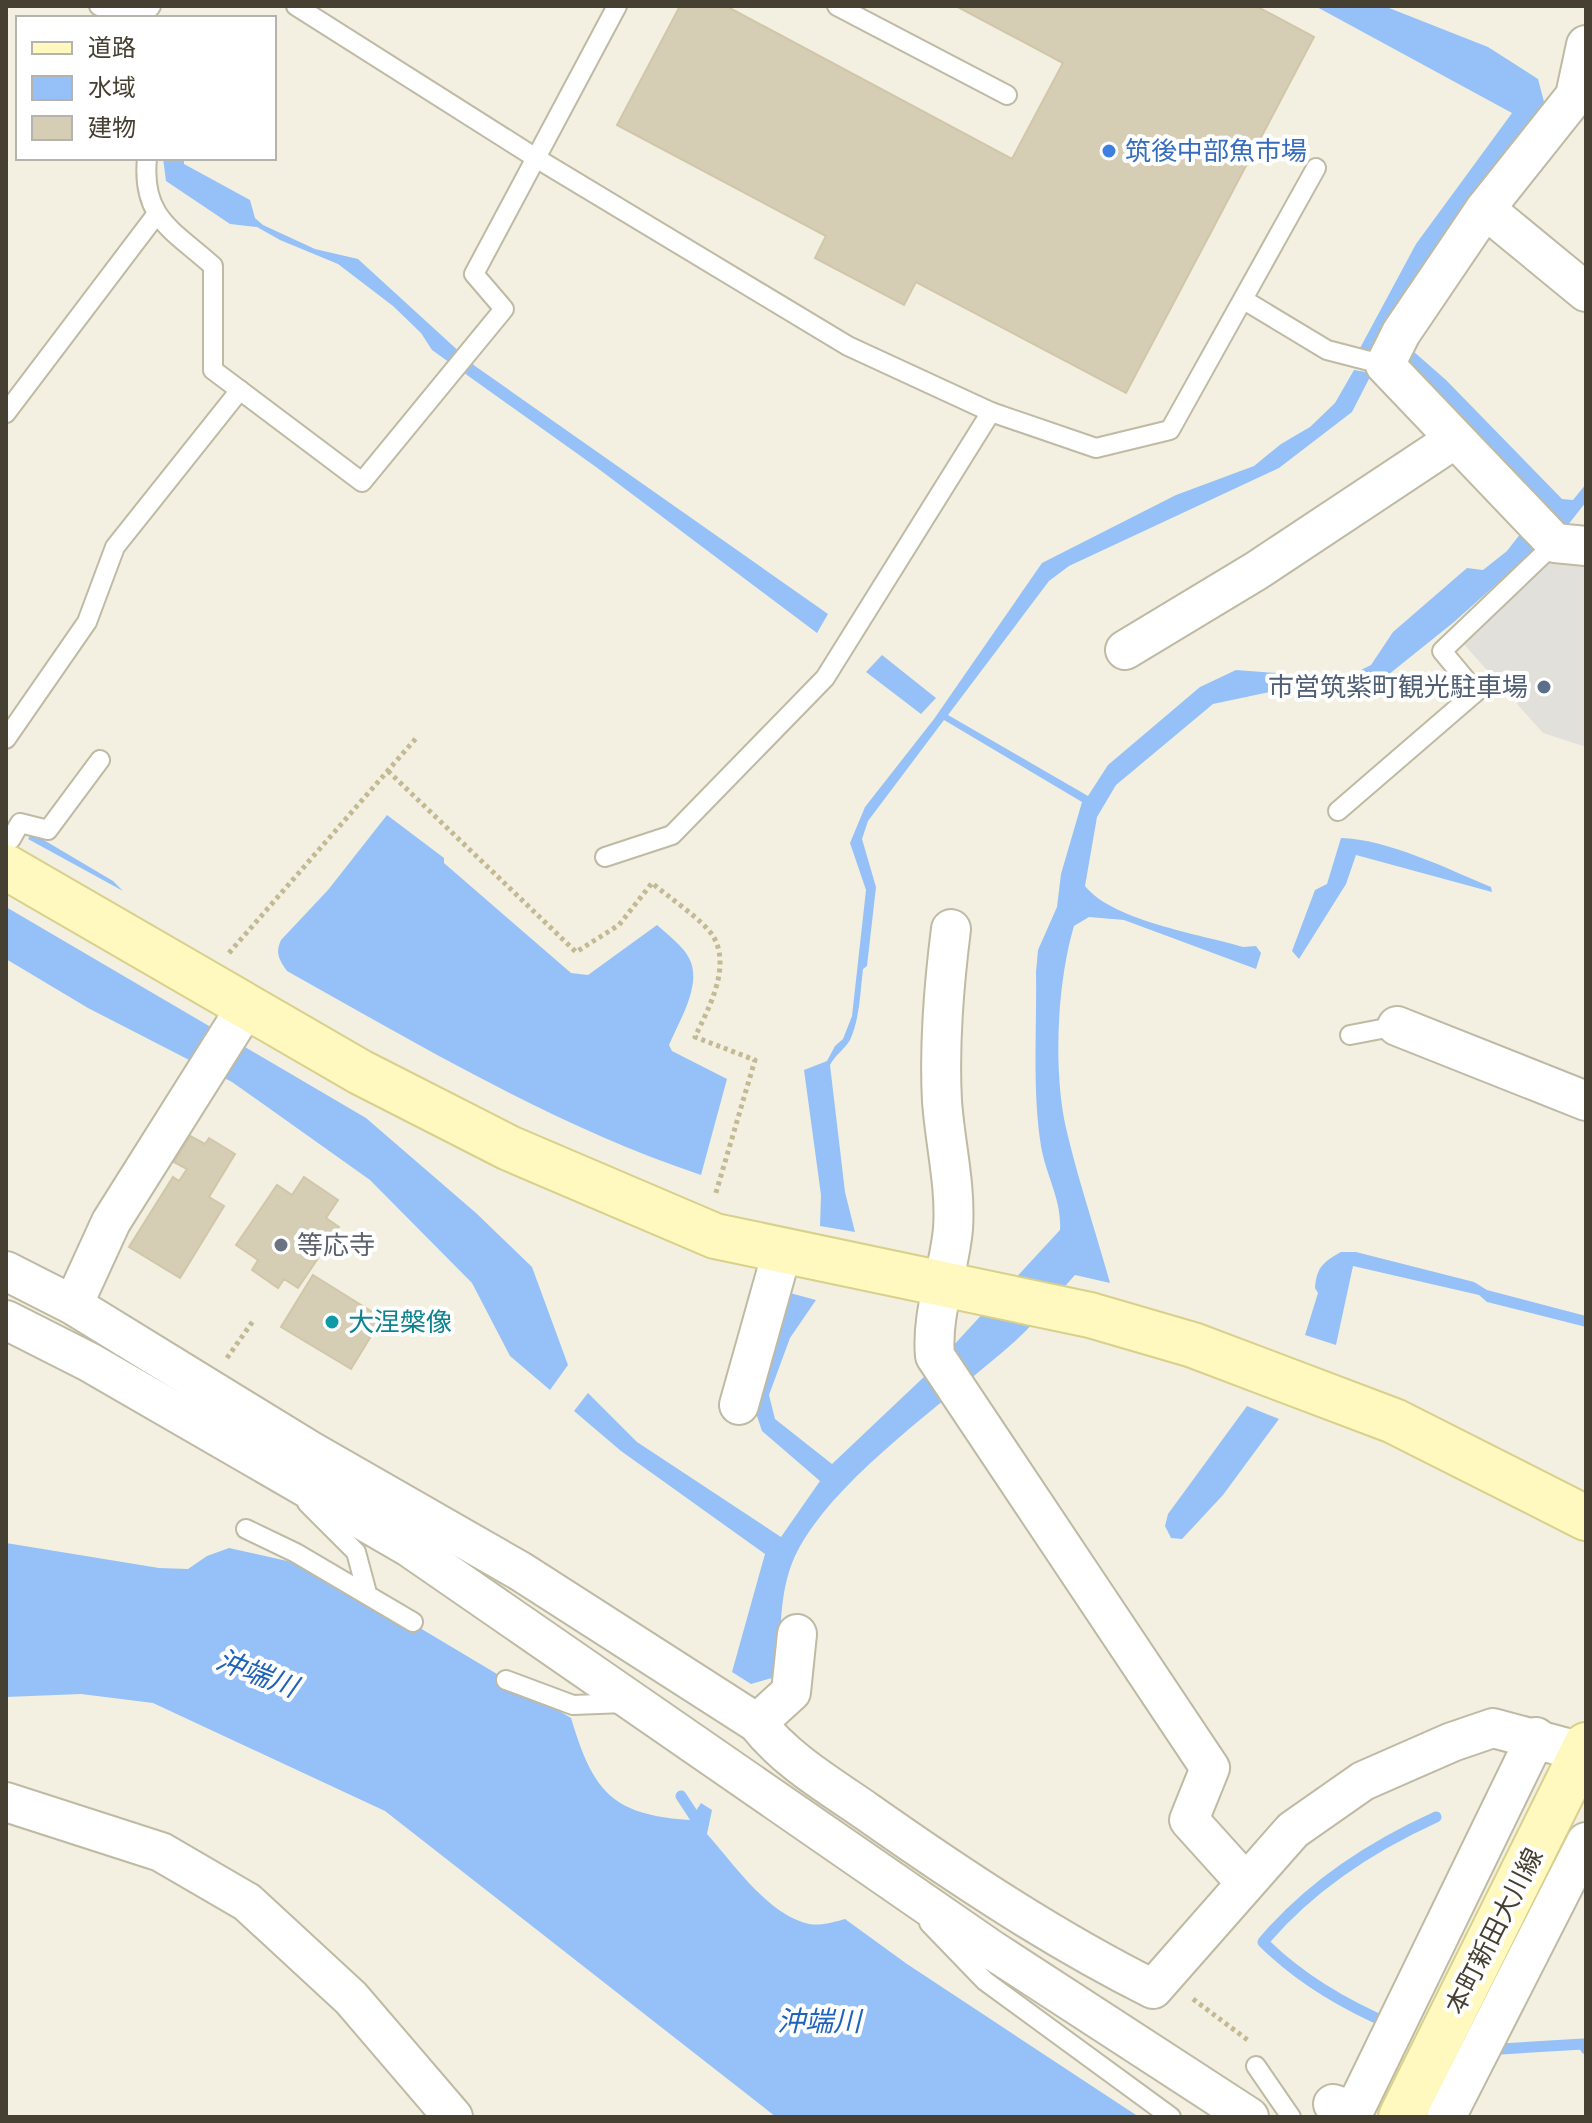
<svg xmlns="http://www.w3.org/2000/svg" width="1592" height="2123" viewBox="0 0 1592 2123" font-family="Inter,'Noto Sans JP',sans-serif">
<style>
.parking{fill:#e2e0db}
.water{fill:#95c1f8}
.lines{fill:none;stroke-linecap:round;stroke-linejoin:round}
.stream{stroke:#95c1f8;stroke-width:11}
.building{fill:#d5ceb5;stroke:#d1c7a8;stroke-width:2}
.lane-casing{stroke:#bfbaa3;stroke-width:22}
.street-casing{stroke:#bfbaa3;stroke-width:42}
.secondary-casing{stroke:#d8d08b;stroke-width:48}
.path{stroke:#c3b992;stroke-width:5;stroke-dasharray:4 4;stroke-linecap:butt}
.lane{stroke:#fff;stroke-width:18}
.street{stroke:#fff;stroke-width:38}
.secondary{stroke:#fff9bf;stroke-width:44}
.shop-dot{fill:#3f7fe0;stroke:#fff;stroke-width:3}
.service-dot{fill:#5c6f8a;stroke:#fff;stroke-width:3}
.worship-dot{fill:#6b7280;stroke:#fff;stroke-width:3}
.culture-dot{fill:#0f9aa8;stroke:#fff;stroke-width:3}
.labels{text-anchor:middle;stroke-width:8;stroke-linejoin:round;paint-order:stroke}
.shop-label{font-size:26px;fill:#366cbe;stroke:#fff;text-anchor:start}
.service-label{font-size:26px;fill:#4e5e75;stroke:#fff;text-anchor:end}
.worship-label{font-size:26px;fill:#5b616d;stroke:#fff;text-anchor:start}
.culture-label{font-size:26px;fill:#0d838f;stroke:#fff;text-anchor:start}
.street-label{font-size:26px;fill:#454031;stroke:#fff}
.water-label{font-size:28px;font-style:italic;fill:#2063bb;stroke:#fff}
</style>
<rect width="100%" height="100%" fill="#f3f0e1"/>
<path class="parking" d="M1586,555v192l-43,-14 -82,-92 92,-85z"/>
<g class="water">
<path d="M1315,6h69l104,41 50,32 9,34 -69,87 -65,151 33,29 116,119 11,1 13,-16v18l-22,28 -188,-178 -17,-2 57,-106 96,-131z"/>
<path d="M163,158h21v6l66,36 5,18 8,7 52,24 43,10 117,107 353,248 -11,19 -221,-166 -164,-117 -11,-17 -28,-27 -55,-42 -58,-24 -23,-13 -27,-3 -64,-43z"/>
<path d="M1354,370l18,3 -20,39 -73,56 -210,98 -20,15 -101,134 140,81 20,-31 92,-78 36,-17 109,8 26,-13 22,-33 74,-64 16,2 24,-19 17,-22 15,17 -85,76 -91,73 -79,-6 -71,15 -97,81 -19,32 -12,69c28,35 115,48 158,61l13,-1 5,7 -5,16 -132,-49 -35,-3 -15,9c-17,57 -21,144 -8,202 12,52 30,104 44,155l-35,-8c-20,22 -39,48 -62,68 -64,57 -182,137 -218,213 -17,37 -14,81 -16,120l-28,8 -19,-12 33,-118 -144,-103 -47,-40 14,-18 49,49 144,95 39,-56 -58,-50 -8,-24 36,-114 26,7 -26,38 -21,57 6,24 57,45 94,-89 134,-145c2,-30 -14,-54 -19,-84 -9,-56 -4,-117 -5,-174l2,-22 19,-43 4,-33 21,-72 -138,-82 -76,101 -6,18 14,48 -9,79 -4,3c-3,24 -3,49 -13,71 -5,9 -15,15 -20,25l15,127 10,40 -35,-6 1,-31 -17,-125 23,-9 8,-15 8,-7 9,-23 14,-126 -16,-47 15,-36 69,-88 108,-156 134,-68 78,-29 27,-22 29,-17 25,-24z"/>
<path d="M882,655l54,43 -15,16 -55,-42z"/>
<path d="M387,815l57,43v5l127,110 17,2 69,-50c10,9 26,21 32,33 14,26 -10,63 -20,87l3,6 55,28 -26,96c-146,-49 -280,-129 -414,-204 -8,-11 -12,-18 -6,-31l47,-50z"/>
<path d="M32,833l81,48 10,10 -95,-52z"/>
<path d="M1341,838c46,1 107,31 150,49l1,5 -136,-37 -10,29 -47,75 -7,-8 23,-61 12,-6z"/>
<path d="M6,907l360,211 110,95 56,54 36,98 -18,25 -40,-34 -38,-73 -102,-103 -138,-98 -144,-74 -82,-49z"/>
<path d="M1341,1252h15l118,30 13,8 99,26v11l-99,-25 -8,-7 -126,-29 -17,79 -31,-10 13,-42 -3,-5c1,-20 9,-27 26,-36z"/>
<path d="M1247,1406l32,13 -56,76 -41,44 -11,-1 -6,-12 3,-12z"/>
<path d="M6,1543l153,25 29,1 19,-13 22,-8 76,17 53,26 213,127c22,73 40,97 119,102l11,-17 11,7 -5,24c27,30 60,80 102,90 12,2 25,-2 36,-5l62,45 232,153h-363l-391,-306 -232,-108 -72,-9 -75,3z"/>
</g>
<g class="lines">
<g class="stream">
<path d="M681,1796l19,29"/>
<path d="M1392,2025c-47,-20 -93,-47 -129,-83 47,-56 107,-95 173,-125"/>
<path d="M1501,2049l82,-5 3,5"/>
</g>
</g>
<g class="building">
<path d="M680,6h46l286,153 51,-96 -107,-57h300l58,31 -188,356 -210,-111 -12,23 -89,-47 11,-22 -209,-111z"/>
<path d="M190,1136l15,8 4,-6 26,16 -26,43 15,9 -44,72 -51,-31 44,-70 6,4 8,-12 -13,-7z"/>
<path d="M304,1177l34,23 -12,18 13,9 -41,61 -14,-9 -6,9 -26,-18 6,-10 -22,-15 41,-60 15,10z"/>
<path d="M313,1275l69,43 -31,51 -70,-42z"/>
</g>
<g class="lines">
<g class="lane-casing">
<g id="lane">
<path d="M99,6l43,11 9,-11"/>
<path d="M296,6l240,152 312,188 143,66 105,36 74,-18 146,-262"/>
<path d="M837,6l170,89"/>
<path d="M147,158c-6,60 26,72 66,108v104l149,112 142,-173 -30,-35 143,-268"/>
<path d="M1244,300l83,50 58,15"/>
<path d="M6,413l150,-198"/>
<path d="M6,739l81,-117 28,-75 125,-157"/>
<path d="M1338,811l138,-119 -34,-41 113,-108"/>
<path d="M11,839l9,-16 28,7 52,-70"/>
<path d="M605,857l67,-22 153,-157 166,-266"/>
<path d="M1350,1035l47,-9"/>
<path d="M307,1503l49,49 11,41"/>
<path d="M246,1529l50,24 117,69"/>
<path d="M506,1680l67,25 52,-2"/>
<path d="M929,1923l56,58 186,136"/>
<path d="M1256,2066l35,51"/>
</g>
</g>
<g class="street-casing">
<g id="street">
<path d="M1586,45l-11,51 -90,113 -84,124 -16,32 170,178 31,3"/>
<path d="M1485,209l101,83"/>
<path d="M1125,650l131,-79 199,-132"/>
<path d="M951,929c-7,55 -12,116 -9,172 3,43 14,84 11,128 -4,44 -22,83 -18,127l275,412 -21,52 56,62"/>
<path d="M1397,1026l189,75"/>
<path d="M6,1271l67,34 236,145 211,121 237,152c29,37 70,61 109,88 91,64 187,128 287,178l140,-159 70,-49 89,-39 41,-14 89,24"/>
<path d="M73,1305l38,-83 136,-216"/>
<path d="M6,1320l83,42 320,185 580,401 260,169"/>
<path d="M739,1405l43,-153"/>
<path d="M757,1723l34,-31 6,-58"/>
<path d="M6,1802l155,50 86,50 104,96 102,119"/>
<path d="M1333,2104l15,5 9,-4 179,-368"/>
<path d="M1446,2117l140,-275"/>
</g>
</g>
<g class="secondary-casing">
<g id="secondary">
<path d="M6,867l354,205 149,76 206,88 375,79 103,30 201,76 192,97"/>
<path d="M1401,2117l185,-372"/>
</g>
</g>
<g class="path">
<path d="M388,771l188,181 43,-27 33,-42c15,13 51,37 61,53 19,31 -5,73 -18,101l60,23 -40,136"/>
<path d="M229,953l189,-217"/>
<path d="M227,1358l26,-37"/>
<path d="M1193,1999l56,42"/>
</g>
<use href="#lane" class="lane"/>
<use href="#street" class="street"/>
<use href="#secondary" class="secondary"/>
</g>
<circle class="shop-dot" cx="1109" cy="151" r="8"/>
<circle class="service-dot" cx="1544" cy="687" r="8"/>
<circle class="worship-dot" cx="281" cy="1245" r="8"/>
<circle class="culture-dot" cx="332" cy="1322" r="8"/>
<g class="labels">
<g class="shop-label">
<text x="1125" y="160">筑後中部魚市場</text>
</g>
<g class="service-label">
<text x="1528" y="696">市営筑紫町観光駐車場</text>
</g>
<g class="worship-label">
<text x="297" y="1254">等応寺</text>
</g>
<g class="culture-label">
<text x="348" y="1331">大涅槃像</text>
</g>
<g class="street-label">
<text transform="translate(1494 1931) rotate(-63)" y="9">本町新田大川線</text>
</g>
<g class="water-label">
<text transform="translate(257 1673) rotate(21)" y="10">沖端川</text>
<text x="819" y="2031">沖端川</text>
</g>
</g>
<rect width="1592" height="2123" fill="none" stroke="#454031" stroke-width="16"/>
<rect x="16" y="16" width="260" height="144" fill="#ffffff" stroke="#b5b3ad" stroke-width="2"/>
<rect x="32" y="42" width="40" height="12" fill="#fff9bf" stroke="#b5b3ad" stroke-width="2"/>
<text x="88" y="56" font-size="24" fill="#454031">道路</text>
<rect x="32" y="76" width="40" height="24" fill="#95c1f8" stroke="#b5b3ad" stroke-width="2"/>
<text x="88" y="96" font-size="24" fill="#454031">水域</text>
<rect x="32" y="116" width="40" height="24" fill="#d5ceb5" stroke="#b5b3ad" stroke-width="2"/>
<text x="88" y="136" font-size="24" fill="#454031">建物</text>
</svg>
